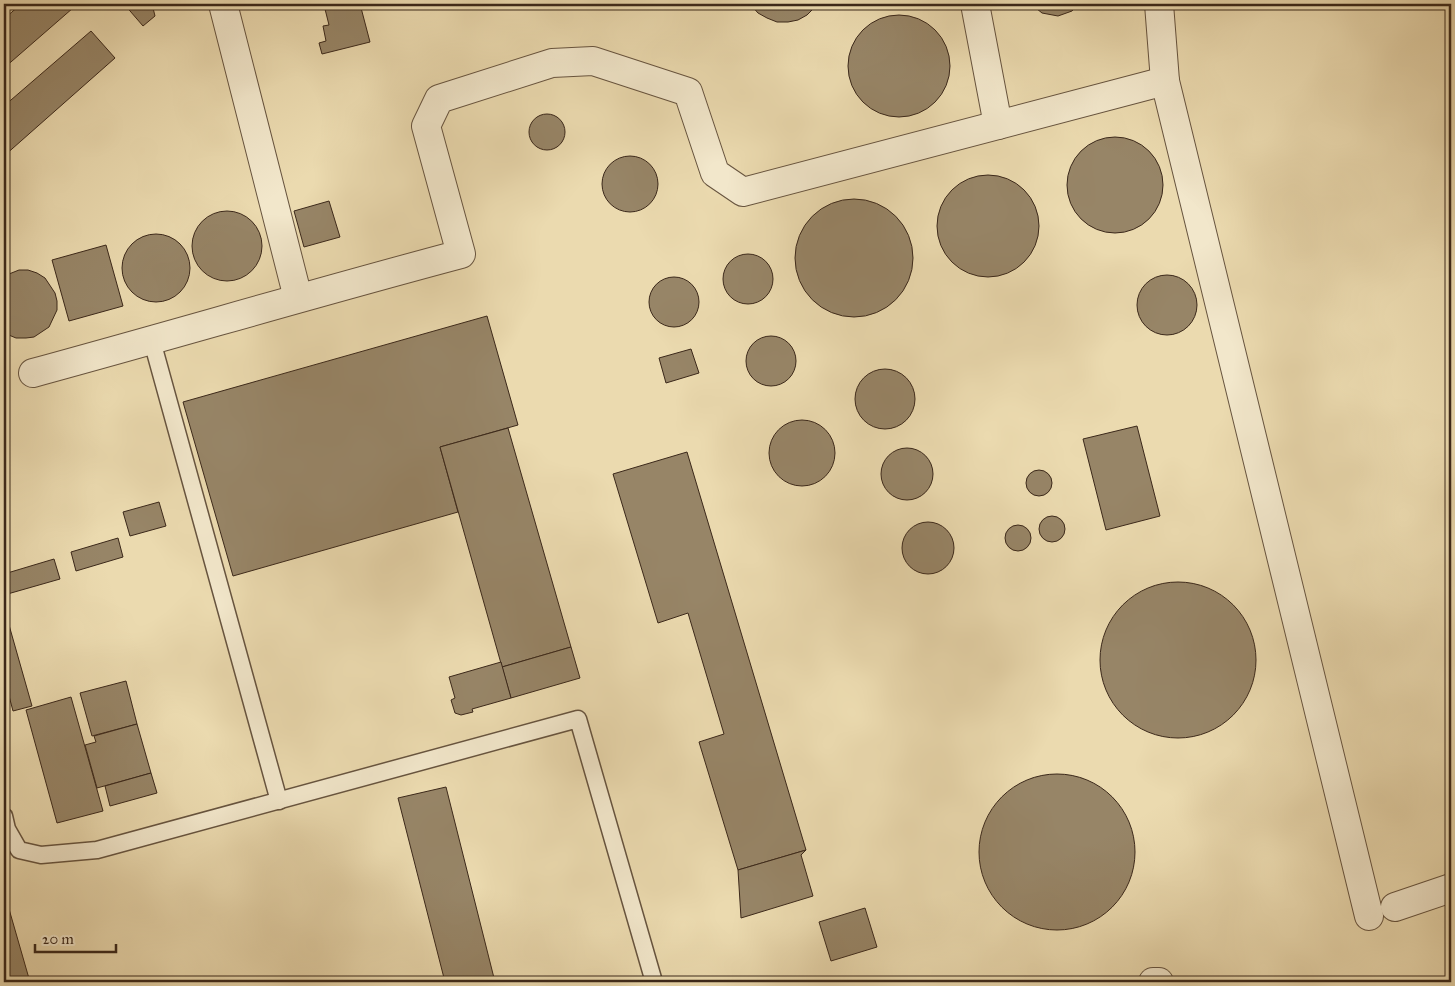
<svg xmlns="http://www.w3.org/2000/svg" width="1455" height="986" viewBox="0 0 1455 986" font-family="'IM FELL Great Primer',serif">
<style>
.building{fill:#978567;stroke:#3b281a}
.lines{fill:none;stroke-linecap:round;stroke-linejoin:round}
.lane-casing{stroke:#67543f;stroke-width:19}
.street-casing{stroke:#67543f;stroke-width:30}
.lane{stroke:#f2e7cb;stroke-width:16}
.street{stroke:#f2e7cb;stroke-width:28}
</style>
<rect width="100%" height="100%" fill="#ebdaaf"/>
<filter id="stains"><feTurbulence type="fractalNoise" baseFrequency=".004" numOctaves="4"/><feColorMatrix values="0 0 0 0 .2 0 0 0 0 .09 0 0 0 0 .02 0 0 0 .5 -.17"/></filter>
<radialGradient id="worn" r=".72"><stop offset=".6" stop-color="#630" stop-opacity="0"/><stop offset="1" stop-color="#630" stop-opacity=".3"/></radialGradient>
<g class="building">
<path d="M21,4h48l4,4 -69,60v-49z"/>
<path d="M124,4h28l3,12 -12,10z"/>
<path d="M309,4h51l10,38 -48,12 -3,-11 7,-2 -3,-15 6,-1 -5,-20 -14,3z"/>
<path d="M750,4h68l-11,11 -9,5 -10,2h-11l-10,-4 -9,-5z"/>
<path d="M1031,4h48l-7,7 -14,5 -16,-3z"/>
<circle cx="899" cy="66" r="51"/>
<path d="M91,31l24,27 -111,98v-50z"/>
<circle cx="547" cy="132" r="18"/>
<circle cx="1115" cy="185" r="48"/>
<circle cx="630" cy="184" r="28"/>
<circle cx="988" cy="226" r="51"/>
<circle cx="854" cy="258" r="59"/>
<path d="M329,201l11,36 -36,10 -10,-36z"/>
<circle cx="227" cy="246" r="35"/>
<circle cx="156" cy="268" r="34"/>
<path d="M106,245l17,61 -54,15 -17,-61z"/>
<circle cx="748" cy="279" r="25"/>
<path d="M19,270h9l9,3 8,5 10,15 2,8v9l-8,17 -15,10 -8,1h-10l-12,-5v-57z"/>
<circle cx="1167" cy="305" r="30"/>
<circle cx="674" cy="302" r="25"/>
<path d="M487,316l31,109 -78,22 18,65 -225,64 -50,-174z"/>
<circle cx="771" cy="361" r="25"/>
<path d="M691,349l8,24 -33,10 -7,-25z"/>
<circle cx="885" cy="399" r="30"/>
<circle cx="802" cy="453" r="33"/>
<path d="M1137,426l23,90 -54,14 -23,-91z"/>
<path d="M508,428l63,219 -69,20 -62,-220z"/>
<circle cx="907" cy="474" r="26"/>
<path d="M687,452l119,398 -68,20 -39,-128 25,-8 -36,-121 -30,10 -45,-149z"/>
<circle cx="1039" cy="483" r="13"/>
<path d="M159,502l7,24 -36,10 -7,-24z"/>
<circle cx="1052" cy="529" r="13"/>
<circle cx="928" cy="548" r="26"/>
<circle cx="1018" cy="538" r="13"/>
<path d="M118,538l5,19 -47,14 -5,-19z"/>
<path d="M54,559l6,20 -56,16v-21z"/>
<circle cx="1178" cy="660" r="78"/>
<path d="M9,625l23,81 -19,5 -9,-34v-51z"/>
<path d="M571,647l9,31 -69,20 -9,-31z"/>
<path d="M501,662l10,36 -39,11 1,3 -12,3 -6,-2 -4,-13 4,-2 -6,-21z"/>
<path d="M126,681l11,43 -45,12 -12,-43z"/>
<path d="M71,697l32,114 -46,12 -31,-113z"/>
<path d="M137,724l14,49 -54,15 -12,-43 11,-3 -2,-6z"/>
<path d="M151,773l6,20 -47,13 -5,-20z"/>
<circle cx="1057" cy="852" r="78"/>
<path d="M446,787l49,195h-50l-47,-184z"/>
<path d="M806,850l-5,5 12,41 -72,22 -3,-48z"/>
<path d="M7,902l23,80h-23l-3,-13v-66z"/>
<path d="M865,908l12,39 -46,14 -12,-39z"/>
</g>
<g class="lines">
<g class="lane-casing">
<g id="lane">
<path d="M152,341l127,460"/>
<path d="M4,816l3,13 12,21 22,5 56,-5 481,-131 76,263"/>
</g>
</g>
<g class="street-casing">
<g id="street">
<path d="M223,4l75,294"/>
<path d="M975,4l23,121"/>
<path d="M1165,81l204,835"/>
<path d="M33,373c143,-39 285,-81 428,-119l-35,-128 13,-27 113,-36 41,-2 95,31 27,81 28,19 422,-111 -6,-77"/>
<path d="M1395,907l56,-19"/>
<path d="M1153,982h6"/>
</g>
</g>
<use href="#lane" class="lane"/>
<use href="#street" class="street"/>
</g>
<rect width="1455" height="986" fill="none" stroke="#ebdaaf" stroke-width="20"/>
<rect x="5" y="5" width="1445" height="976" fill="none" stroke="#3b281a" stroke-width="2.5"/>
<rect x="10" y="10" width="1435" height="966" fill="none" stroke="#3b281a"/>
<path d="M35 944v8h81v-8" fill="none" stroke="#3b281a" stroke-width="2.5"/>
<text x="42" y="944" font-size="15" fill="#3b281a" stroke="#f2e7cb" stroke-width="4" paint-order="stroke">20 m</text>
<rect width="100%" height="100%" filter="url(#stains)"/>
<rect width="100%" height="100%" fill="url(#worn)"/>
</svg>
